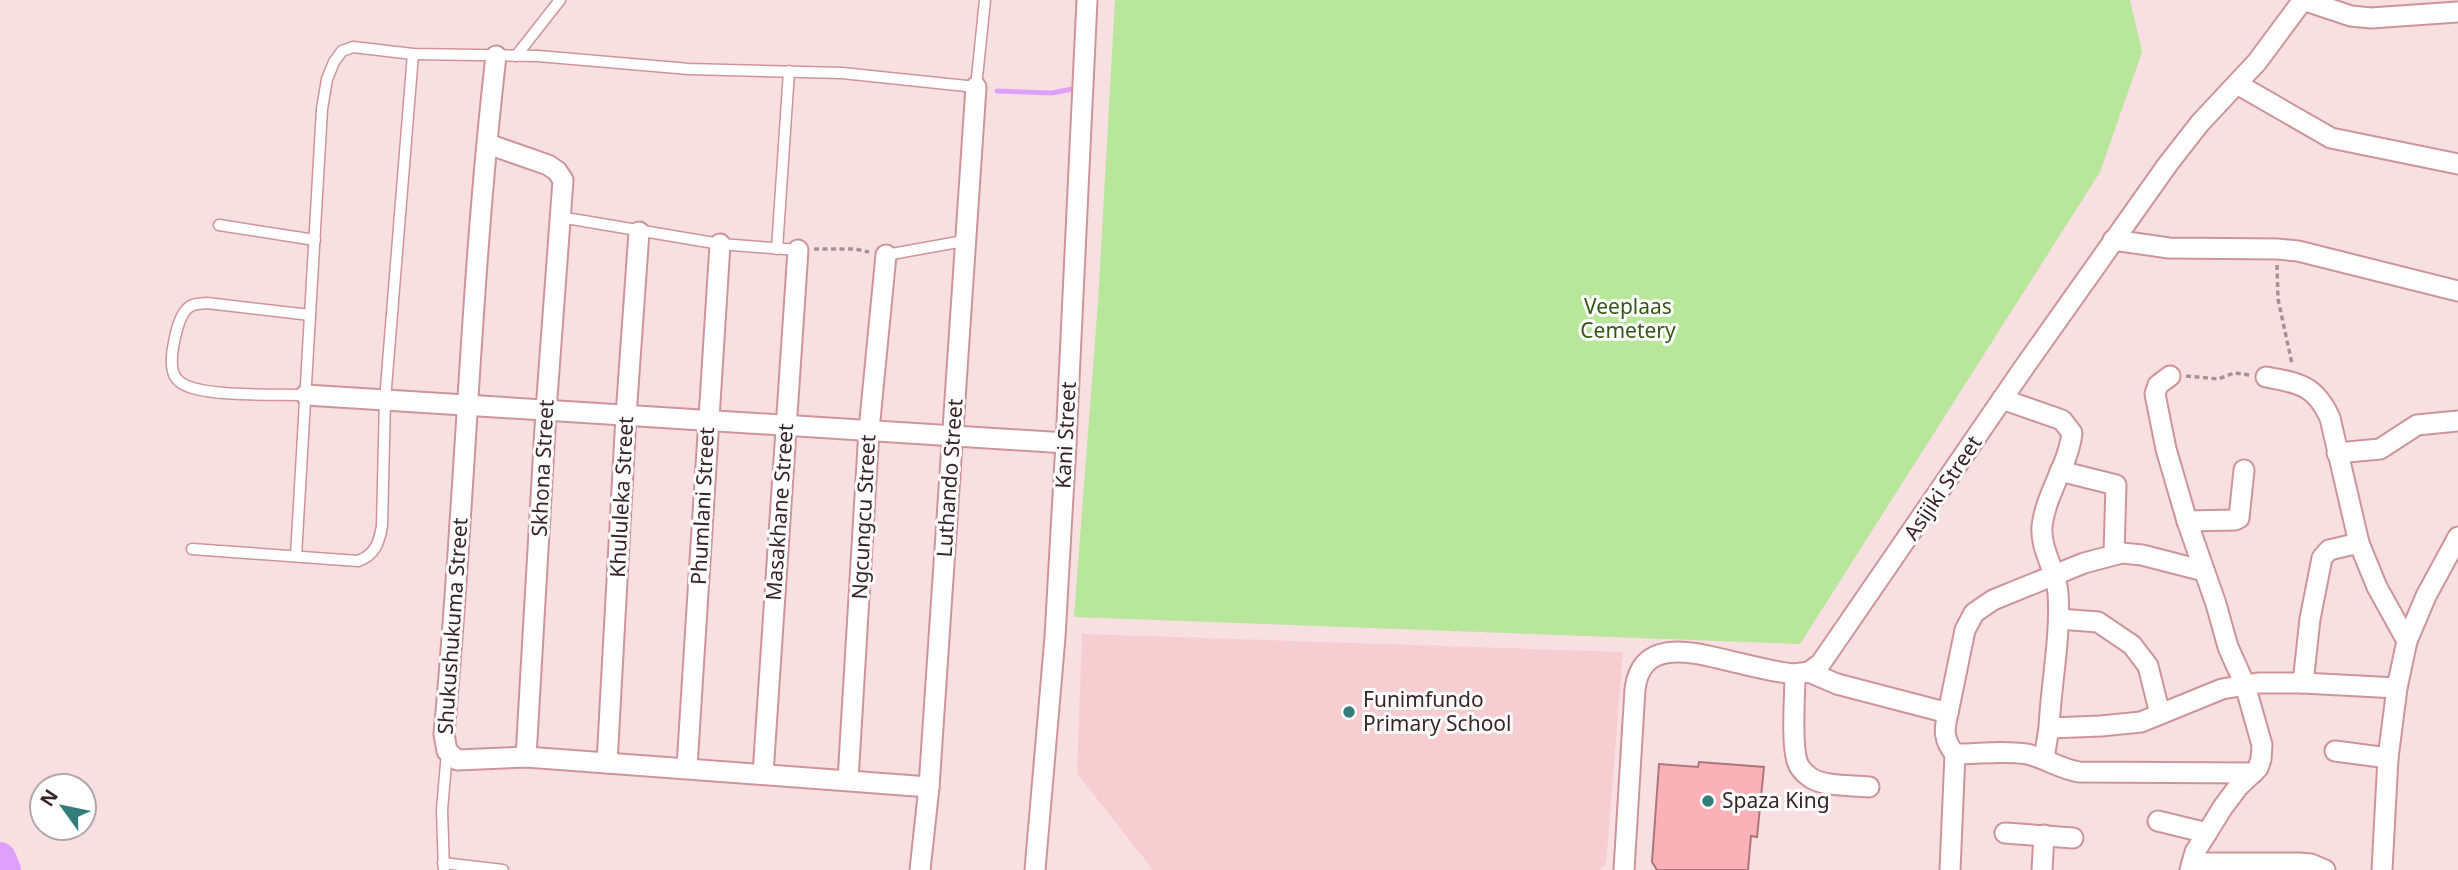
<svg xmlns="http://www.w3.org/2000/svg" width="2458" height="870" viewBox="0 0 2458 870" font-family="'Noto Sans',sans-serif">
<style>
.built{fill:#f6cdd0}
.green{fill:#b8e69a}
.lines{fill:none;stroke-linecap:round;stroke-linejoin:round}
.stream{stroke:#dda1fd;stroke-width:5}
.river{stroke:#dda1fd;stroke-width:32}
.building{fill:#fab2b8;stroke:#ac767b;stroke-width:2}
.service-casing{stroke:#cd9599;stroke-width:13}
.minor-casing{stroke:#cd9599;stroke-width:23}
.path{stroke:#a99193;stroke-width:3.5;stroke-dasharray:5 3.5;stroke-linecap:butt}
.service{stroke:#fff;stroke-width:10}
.minor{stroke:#fff;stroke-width:19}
.poi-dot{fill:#347d7c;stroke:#fff;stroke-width:2.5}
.labels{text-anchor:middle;stroke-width:6;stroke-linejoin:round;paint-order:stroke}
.park-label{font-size:21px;fill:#335714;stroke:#fff}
.street-label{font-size:21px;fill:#3b2426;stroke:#fff}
.poi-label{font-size:21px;fill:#3b2426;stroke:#fff;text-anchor:start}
</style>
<rect width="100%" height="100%" fill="#f8dfe1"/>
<path class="built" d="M1082,634l541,18 -17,212 -7,6h-446l-76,-97z"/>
<path class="green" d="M1115,0h1015l12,52 -42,120 -300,472 -726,-27 24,-315z"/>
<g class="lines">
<path class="stream" d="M997,91l55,2 25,-5"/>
<path class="river" d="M0,858l5,12"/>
</g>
<path class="building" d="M1699,762l65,5 -7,70 -6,-1 -3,34h-91l-5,-8 7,-98 39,3z"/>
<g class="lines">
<g class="service-casing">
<g id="service">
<path d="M516,56l44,-56"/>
<path d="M560,217l160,27 78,6"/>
<path d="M219,225l96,15"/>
<path d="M777,249l12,-178"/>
<path d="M886,255l78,-14"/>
<path d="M306,395c-30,-1 -92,2 -119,-9 -6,-2 -13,-8 -14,-15 -4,-13 4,-53 14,-62 5,-6 12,-5 20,-6l103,12"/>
<path d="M192,549l166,12c17,-6 21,-18 24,-35l3,-126 28,-346"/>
<path d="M296,556l26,-447 5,-30 7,-17 8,-11 11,-4 60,7 125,2 151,13 153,4 134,14 9,-87"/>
<path d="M443,863l60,7"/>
<path d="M444,870l-2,-60 5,-58"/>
</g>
</g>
<g class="minor-casing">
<g id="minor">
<path d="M2303,0l48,16 20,2 87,-6"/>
<path d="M496,56c-26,226 -31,453 -52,678l3,17 10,9 69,-3 403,30"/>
<path d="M2237,84l94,54 127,26"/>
<path d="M488,144l60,21 9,6 6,9 -17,231 -20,346"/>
<path d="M2113,240l56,8 108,1 21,2 160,40"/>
<path d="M2170,376l-12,9 -3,9 11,55 21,72 29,83 12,43 17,38 17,60 -1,14 -3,9 -20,19 -15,20 -28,45 -5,18"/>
<path d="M2266,377c33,6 49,8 64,41l29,125 18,44 30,54"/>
<path d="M306,395l760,48"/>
<path d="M2002,399l60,21 10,13c-4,33 -26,60 -30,93 -2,24 14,43 16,67 3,45 -7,90 -9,135"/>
<path d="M2337,453l43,-4 37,-24 41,-4"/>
<path d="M2060,471l56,14 -2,69"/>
<path d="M2187,521l48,-1 4,-2 5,-48"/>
<path d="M2059,619l39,3 34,23 16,21 12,48"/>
<path d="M1809,672l28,12 111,29c-4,16 -5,27 7,41 24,0 48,-4 72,0 18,4 33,15 52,18l174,1"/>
<path d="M1795,674c0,23 -4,66 2,87 2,7 8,13 14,17 15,9 41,7 58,9"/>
<path d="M2303,683l94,5"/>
<path d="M1948,713l17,-83 9,-17 19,-13 91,-37 38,-10 20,2 62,16"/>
<path d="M2335,751l53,7"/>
<path d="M2044,758l5,-30 52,-2 40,-4 81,-33 36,-6h45l7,-64 12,-61 7,-8 30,-7"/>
<path d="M607,763l19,-347 13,-184"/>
<path d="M687,767l33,-523"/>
<path d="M763,774l35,-524"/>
<path d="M848,780l21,-350 17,-175"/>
<path d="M2158,821l49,12"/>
<path d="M2005,833l68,5"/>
<path d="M2192,863h107l12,1 14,6"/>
<path d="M920,870l9,-83 47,-700"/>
<path d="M1035,870l20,-233 11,-194 21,-443"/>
<path d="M1624,870l11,-181c7,-53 60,-36 95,-28 22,5 43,11 65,13l14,-2 12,-9 204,-297 143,-202 32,-41 57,-61 46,-62"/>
<path d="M1950,870l5,-116"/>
<path d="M2042,870l2,-35"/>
<path d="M2382,870l6,-112 9,-70 10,-47 19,-45 32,-59"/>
</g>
</g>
<g class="path">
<path d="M814,249h41l14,3"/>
<path d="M2277,265l1,34 14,65"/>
<path d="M2186,376l32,3 16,-6 16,2"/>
</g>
<use href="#service" class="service"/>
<use href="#minor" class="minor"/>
</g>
<g class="poi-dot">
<circle cx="1349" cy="712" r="7"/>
<circle cx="1708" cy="801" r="7"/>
</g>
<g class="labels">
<g class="park-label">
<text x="1628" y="314">Veeplaas<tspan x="1628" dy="24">Cemetery</tspan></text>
</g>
<g class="street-label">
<text transform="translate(1066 435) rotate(-87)" y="7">Kani Street</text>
<text transform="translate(543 468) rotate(-87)" y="7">Skhona Street</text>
<text transform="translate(950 478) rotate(-86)" y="7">Luthando Street</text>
<text transform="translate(1943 488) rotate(-56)" y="7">Asijiki Street</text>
<text transform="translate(622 497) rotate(-87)" y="7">Khululeka Street</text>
<text transform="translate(703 506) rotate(-87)" y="7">Phumlani Street</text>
<text transform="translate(780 512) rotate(-86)" y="7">Masakhane Street</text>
<text transform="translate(864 517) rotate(-87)" y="7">Ngcungcu Street</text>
<text transform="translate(453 626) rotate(-86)" y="7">Shukushukuma Street</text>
</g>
<g class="poi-label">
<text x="1363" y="707">Funimfundo<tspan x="1363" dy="24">Primary School</tspan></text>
<text x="1722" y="808">Spaza King</text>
</g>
</g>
<g transform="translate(63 807) rotate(303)"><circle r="33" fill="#ffffff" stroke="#b1a7a8" stroke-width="2"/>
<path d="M0-5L12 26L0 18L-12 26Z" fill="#347d7c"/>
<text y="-10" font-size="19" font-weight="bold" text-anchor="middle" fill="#3b2426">N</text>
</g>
</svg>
